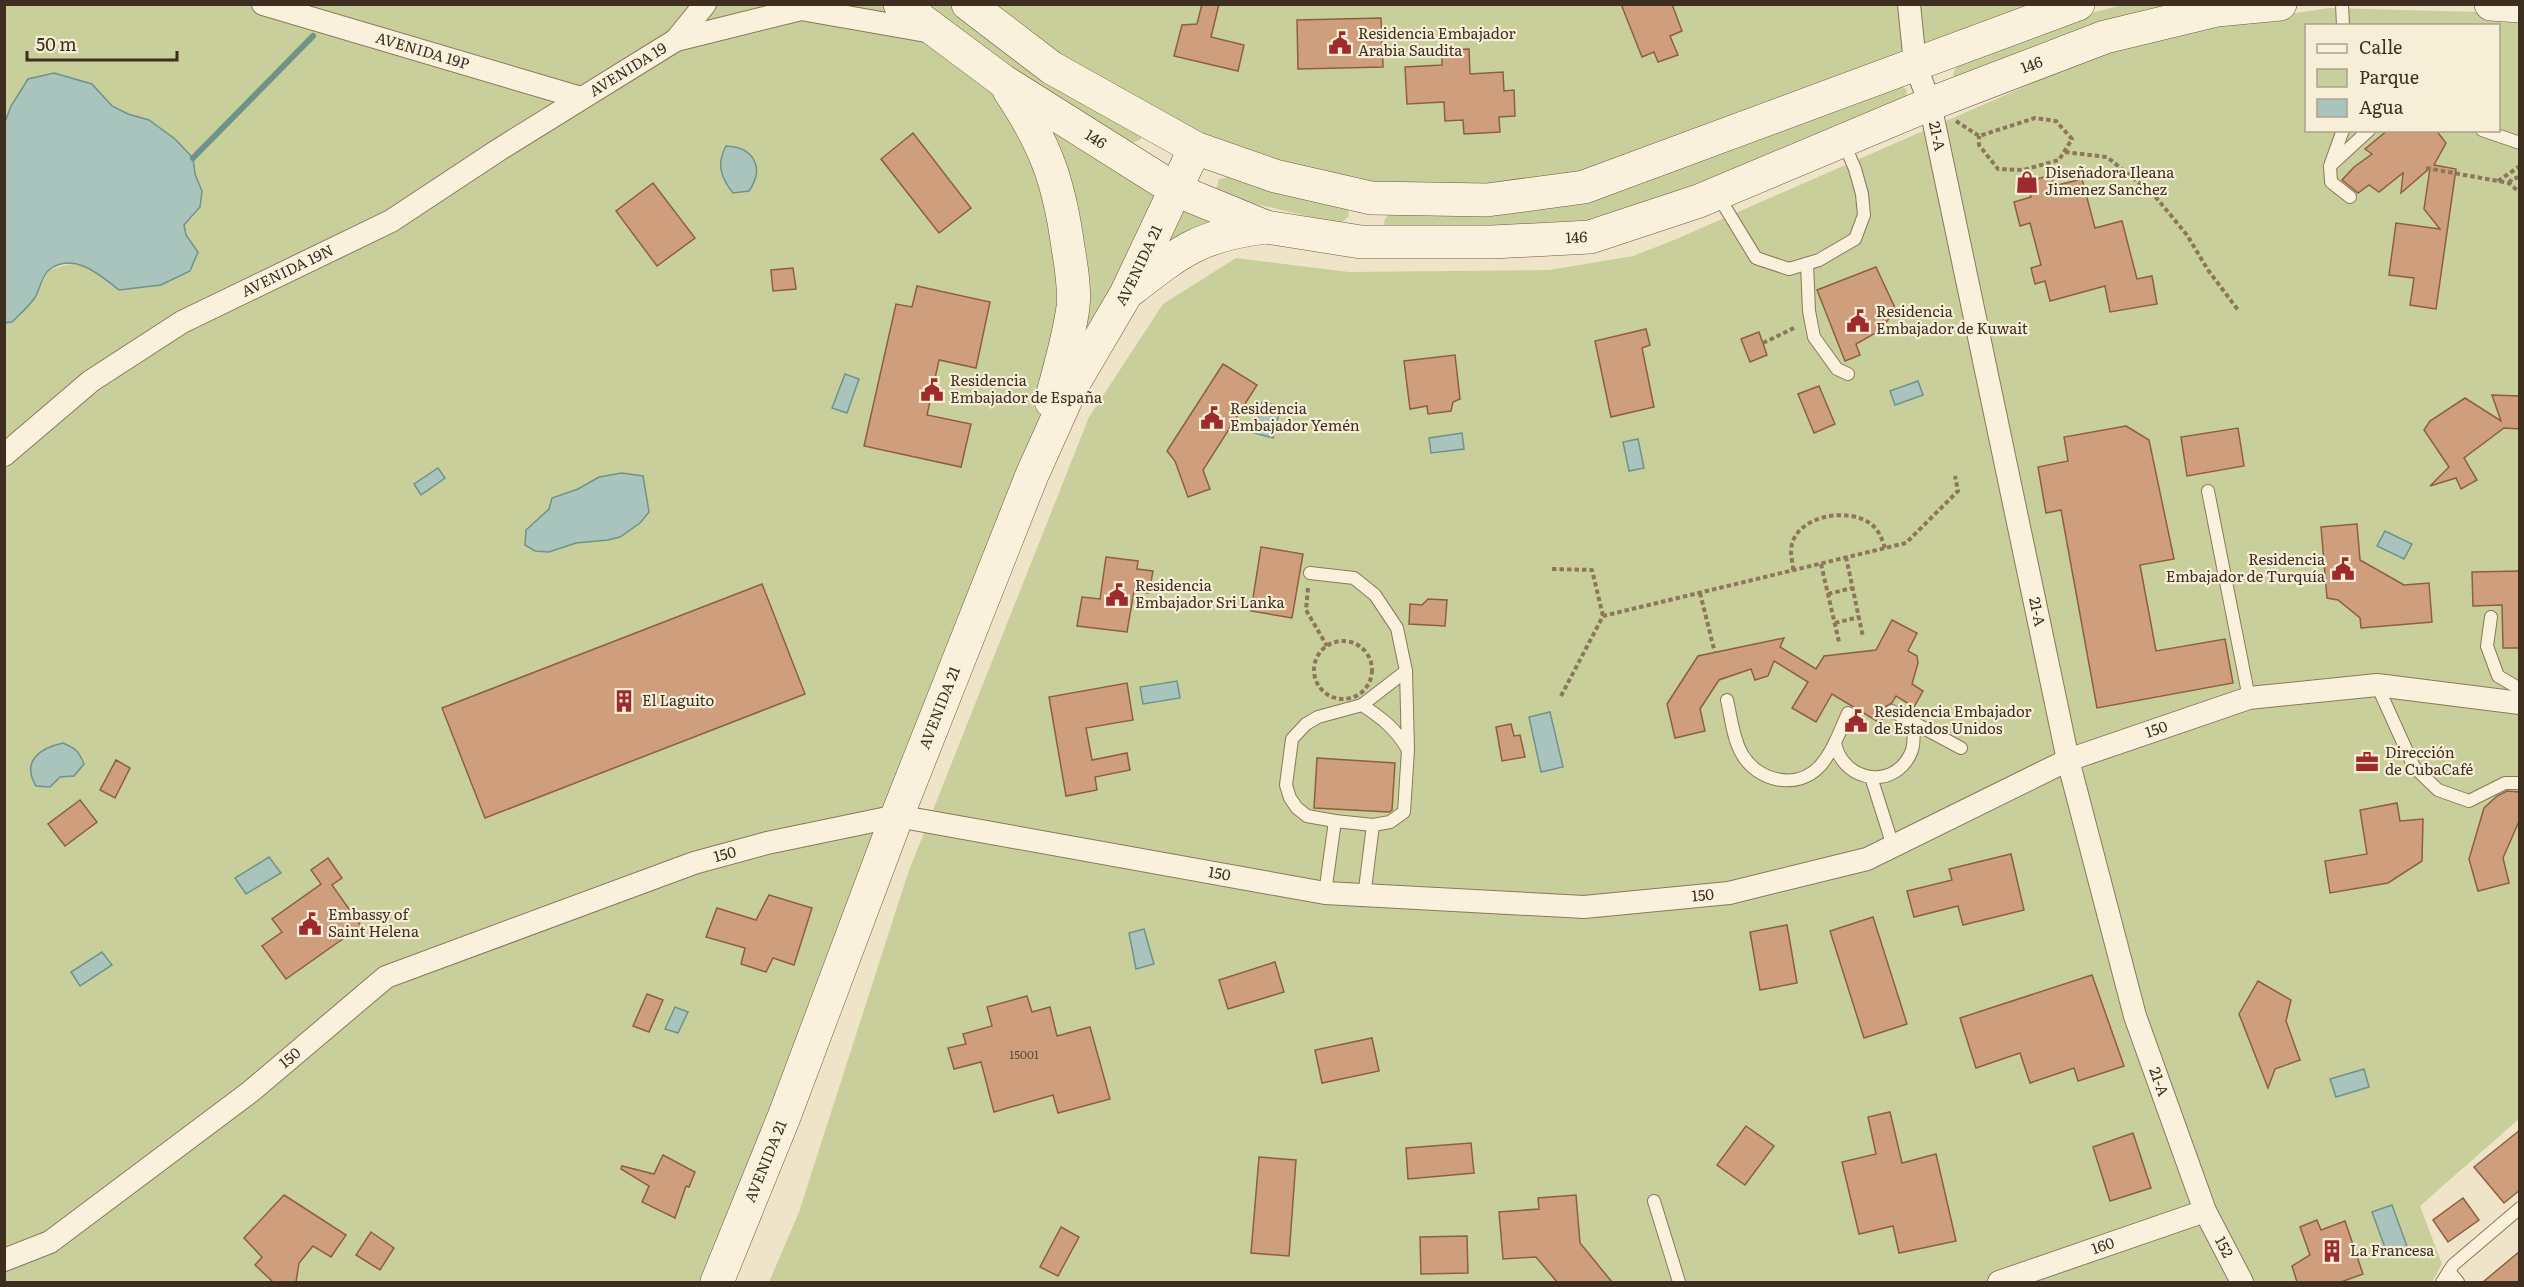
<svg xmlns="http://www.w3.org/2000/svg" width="2524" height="1287" viewBox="0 0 2524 1287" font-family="Literata,serif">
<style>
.green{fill:#c9cf9b;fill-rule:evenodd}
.water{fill:#a9c4bc;stroke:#6f938a;stroke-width:1.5}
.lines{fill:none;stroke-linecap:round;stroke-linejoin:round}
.stream{stroke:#6f938a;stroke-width:6}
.building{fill:#cf9f7d;stroke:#8d5f41;stroke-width:1.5}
.service-casing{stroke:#8d765c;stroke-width:14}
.minor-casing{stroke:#8d765c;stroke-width:24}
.secondary-casing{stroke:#6f573f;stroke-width:34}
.path{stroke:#8d765c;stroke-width:4;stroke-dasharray:4.5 3;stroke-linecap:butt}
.service{stroke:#faf1dc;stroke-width:12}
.minor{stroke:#faf1dc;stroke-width:22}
.secondary{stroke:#faf1dc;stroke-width:33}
.labels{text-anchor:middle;stroke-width:4.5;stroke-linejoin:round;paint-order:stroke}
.number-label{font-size:12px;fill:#624a37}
.poi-label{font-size:15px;fill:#3d2e20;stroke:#f7eed8;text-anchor:start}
.street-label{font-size:15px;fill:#3d2e20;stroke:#f7eed8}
</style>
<rect width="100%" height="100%" fill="#f0e4c8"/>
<g class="green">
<path d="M5,5h895l276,185 -104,196 -354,896h-713v-959l7,-1 22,-23 14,-28c23,-10 31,-9 52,4l91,-35 -5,-5 -2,-10 8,-7 10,-27 -7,-17 -2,-16 -44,-38 -21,-6 -16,-8 -20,-22 -87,38z"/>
<path d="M923,5h33l186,131 -2,4 -8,3 -14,-7 -108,-68z"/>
<path d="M968,5h1110l-494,182 -97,13 -212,-24z"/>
<path d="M2122,5h74l-241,76 -2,-7 4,-8 115,-48z"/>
<path d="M2329,8l190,5v1106l-99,87 22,58 -10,18h-1663l30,-70 109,-339 181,-456 74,-113 73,-46 113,14 200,-2 84,-14 41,-16 425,-186 116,-29zM2306,26h192v104h-192z"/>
<path d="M1902,86l5,4 -1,11 -15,9 -286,108 -45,9 -170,4 -6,-6 1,-6 5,-6 138,-5z"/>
<path d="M1233,176l115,32 1,8 -7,6h-9l-111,-26 -6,-7 3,-10z"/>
<path d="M1185,206l39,16 -64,29z"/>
</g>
<g class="water">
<path d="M54,73l38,11 20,22 16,8 21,6 26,19 18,19 2,16 7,17 -2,16 -16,18 2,10 12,17 -8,19 -29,14 -42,5c-19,-15 -46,-39 -70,-20 -8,6 -9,21 -15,29 -6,8 -15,16 -22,23l-7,1v-201l6,-16 17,-27z"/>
<path d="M726,146c28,1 39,22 23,45l-16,2c-12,-15 -17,-29 -7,-47z"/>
<path d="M845,374l14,5 -12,34 -15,-5z"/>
<path d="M1918,381l5,14 -28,10 -5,-14z"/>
<path d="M1262,402l19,4 -8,32 -19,-5z"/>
<path d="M1462,433l2,16 -33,4 -2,-15z"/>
<path d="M1638,439l6,29 -15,3 -6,-29z"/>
<path d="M438,468l7,10 -24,17 -7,-11z"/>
<path d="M622,473l21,3 6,36 -9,11 -20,14 -12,3 -32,3 -27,9 -14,-1 -10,-6 1,-15 23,-21 3,-11 26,-9 21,-12z"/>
<path d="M2385,531l27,13 -8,15 -27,-13z"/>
<path d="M1177,681l3,17 -37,6 -3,-17z"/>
<path d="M1550,712l13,55 -22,5 -12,-55z"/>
<path d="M63,743c12,5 16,8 21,21l-10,12 -14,1 -10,10 -14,-1c-15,-25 4,-38 27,-43z"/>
<path d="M269,857l12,16 -35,21 -11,-16z"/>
<path d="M1144,929l10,35 -18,5 -7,-36z"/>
<path d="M102,952l10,13 -32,21 -9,-14z"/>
<path d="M675,1007l13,5 -10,21 -13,-4z"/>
<path d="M2364,1069l5,18 -33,10 -6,-18z"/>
<path d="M2392,1205l16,44 -20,7 -16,-44z"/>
</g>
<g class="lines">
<path class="stream" d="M193,158l120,-122"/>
</g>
<g class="building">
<path d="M1202,4h17l-8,33 33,8 -6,26 -64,-15 8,-31 15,-1z"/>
<path d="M1621,4h51l10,27 -12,5 8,19 -20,7 -4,-10 -12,5z"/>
<path d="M1381,18l2,49 -85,2 -1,-49z"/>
<path d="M1469,49l1,25 33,-2 1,19 10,-1 1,26 -16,1 1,15 -36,2 -1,-14 -18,1 -1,-19 -37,2 -2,-37 37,-2v-15z"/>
<path d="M2388,130h48l10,13 -12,22 22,4 -20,140 -26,-4 4,-27 -25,-3 7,-52 44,6 -16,-20 6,-41 -29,25 2,-20 -24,19 -10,-7 -11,8 -16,-13 12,-13 18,-13 -7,-5z"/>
<path d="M913,133l58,75 -32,25 -58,-74z"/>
<path d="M2051,175l3,11 28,-7 13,49 27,-7 15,58 15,-3 5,28 -47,8 -5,-26 -55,15 -5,-20 -10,3 -4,-16 10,-3 -11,-42 -10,3 -6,-24 17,-5 -4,-15z"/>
<path d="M653,183l42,55 -38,28 -41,-55z"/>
<path d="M1876,267l20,43 -17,21 -23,13 4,11 -15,6 -28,-71z"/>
<path d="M793,268l3,21 -23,2 -2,-21z"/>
<path d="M917,286l73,16 -14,66 -37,-8 -12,55 44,9 -10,43 -97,-21 32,-142 16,3z"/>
<path d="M1646,329l4,16 -8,3 12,59 -43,10 -16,-76z"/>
<path d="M1759,332l8,23 -17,7 -9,-23z"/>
<path d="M1455,355l5,44 -7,3 -2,9 -23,3 -1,-8 -17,3 -6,-48z"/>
<path d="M1223,364l34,21 -54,85 7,19 -22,8 -13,-36 -8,-10z"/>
<path d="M1819,386l16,38 -21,9 -16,-39z"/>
<path d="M2492,395l28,1v33l-16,-1 -40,30 13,22 -16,9 -5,-11 -26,8 19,-19 -25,-37 6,-9 35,-23 36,23z"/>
<path d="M2126,426l23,14 25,119 -34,6 16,86 69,-12 8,44 -136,25 -36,-198 -15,3 -8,-46 30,-6 -4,-24z"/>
<path d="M2238,428l6,38 -57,10 -6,-39z"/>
<path d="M2357,524l3,36 44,25 25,-2 3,39 -71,6 -1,-10 -22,-18 -11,-2 -6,-71z"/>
<path d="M1261,547l42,7 -11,64 -41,-7z"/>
<path d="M1106,557l32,4 -1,8 16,2 -4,22 -15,-2 -7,41 -50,-6 5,-29 18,2z"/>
<path d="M2520,571v77h-17l-1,-43 -29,1 -1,-34z"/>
<path d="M762,584l43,110 -320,124 -43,-110z"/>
<path d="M1428,599l19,1 -2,26 -36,-2 1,-20 12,1z"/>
<path d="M1892,620l25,13 -9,18 9,5 1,7 -6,21 11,7 -9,16 -18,-11 -4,7 -7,4v7l-5,9 -48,-29 -16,28 -24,-14 16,-26 -34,-21 -6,15 -13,4 -4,-11 -32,11 -19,29 5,22 -30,7 -8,-34 31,-48 86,-18 -4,9 36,22 8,-13 52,-6z"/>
<path d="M1127,683l6,37 -47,8 6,32 35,-7 3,17 -35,7 2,13 -31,6 -17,-99z"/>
<path d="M1511,724l3,12 6,-1 5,22 -23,4 -6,-34z"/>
<path d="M1317,758l78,5 -3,47 -3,2 -75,-4z"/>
<path d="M116,760l14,8 -15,30 -15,-8z"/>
<path d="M2507,791l13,1v27l-17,39 6,25 -31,8 -9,-32 15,-51 13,-12z"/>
<path d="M80,800l17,22 -32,24 -17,-22z"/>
<path d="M2397,803l3,18 23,-2 -1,42 -34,22 -58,10 -5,-32 42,-7 -7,-44z"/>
<path d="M2011,854l13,56 -61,15 -5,-19 -44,11 -7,-26 45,-11 -3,-11z"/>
<path d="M328,858l14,20 -10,7 29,41 -75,53 -24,-33 20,-14 -10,-13 49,-35 -10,-14z"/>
<path d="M769,895l43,13 -18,57 -21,-7 -7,14 -25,-8 4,-16 -39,-11 11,-29 39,12z"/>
<path d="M1873,917l34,107 -43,14 -34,-107z"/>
<path d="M1787,925l10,58 -37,7 -10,-58z"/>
<path d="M1275,962l9,30 -56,17 -9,-29z"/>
<path d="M2092,975l32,91 -46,15 -4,-13 -44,15 -10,-30 -44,15 -16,-50z"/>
<path d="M2258,981l33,19 -5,21 14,39 -25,9 -7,19 -29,-74z"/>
<path d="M647,994l16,6 -14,32 -16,-6z"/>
<path d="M1027,996l5,16 18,-5 7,29 33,-9 20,72 -52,14 -5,-18 -59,17 -13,-50 -27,7 -6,-21 18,-4 -3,-10 29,-8 -5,-19z"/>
<path d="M1372,1038l7,33 -57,12 -7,-33z"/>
<path d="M1890,1112l12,51 34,-9 20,87 -57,12 -6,-27 -34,8 -17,-72 34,-8 -8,-37z"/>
<path d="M1746,1126l28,20 -29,39 -28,-20z"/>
<path d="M2520,1130v60l-16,13 -30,-36z"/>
<path d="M2133,1133l18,55 -41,13 -17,-54z"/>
<path d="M1471,1143l3,30 -66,6 -2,-31z"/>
<path d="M663,1155l32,17 -6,15 -3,-1 -11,32 -33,-16 7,-16 -28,-17 1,-3 32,8z"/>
<path d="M1259,1157l37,3 -7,96 -38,-3z"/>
<path d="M284,1195l62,40 -15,22 -18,-11 -14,17 -3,19h-23l-18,-17 7,-8 -18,-19z"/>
<path d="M1576,1195l4,48 32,39h-55l-21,-25 -33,2 -4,-47 40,-3 -1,-11z"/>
<path d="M2463,1198l16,22 -31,22 -15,-22z"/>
<path d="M2317,1220l4,10 24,-9 18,53 -22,8h-44l-5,-16 18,-11 -10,-28z"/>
<path d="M1061,1227l18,10 -21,39 -18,-9z"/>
<path d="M371,1232l23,16 -14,22 -24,-15z"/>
<path d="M1467,1236l1,37 -47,1 -1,-37z"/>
<path d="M2520,1251v31h-37z"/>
</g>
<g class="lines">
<g class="service-casing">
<g id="service">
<path d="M2342,4l1,22"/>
<path d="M2482,130l38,13"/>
<path d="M2331,163l12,-33"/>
<path d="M1717,194l39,64 33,11 30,-9 36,-21 9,-24 -2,-21 -7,-25 -12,-28"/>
<path d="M2350,197l-19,-15 -1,-16 39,-36"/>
<path d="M1807,264l2,47 5,26 23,32 11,5"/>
<path d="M2208,491l41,207"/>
<path d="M1310,573l44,5 21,17 22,33 9,43 2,79 -4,62 -14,10 -17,3 -38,-4 -28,-5 -10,-8 -7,-10 -4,-13 6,-46 14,-15 12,-7 44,-12c20,13 34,24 46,45"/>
<path d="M2491,617l-4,29 11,30 22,13"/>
<path d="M2377,685l37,82 24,23 31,11 36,-18h15"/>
<path d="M1727,700c4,17 6,39 15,54 15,27 55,37 78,12 13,-15 20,-35 28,-53"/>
<path d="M1362,705l44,-34"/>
<path d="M1892,711l69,37"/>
<path d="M1835,743c8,40 62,48 77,7 3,-9 1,-19 1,-28"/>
<path d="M1871,777l22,69"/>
<path d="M1325,893l10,-72"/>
<path d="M1364,897l9,-72"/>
<path d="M1654,1201l25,81"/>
<path d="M2449,1271l9,11"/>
<path d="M2442,1282l11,-17 67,-57"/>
</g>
</g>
<g class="minor-casing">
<g id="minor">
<path id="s1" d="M263,4l318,94"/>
<path id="s2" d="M1909,4l6,60 15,40 138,656 67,256 70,195 37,71"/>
<path d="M801,9l131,23"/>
<path d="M676,40l29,-36"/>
<path id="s3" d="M4,455l87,-74 91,-59 209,-101 109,-72 176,-109 125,-31 4,-5"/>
<path id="s4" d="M4,1260l46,-18 200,-150 136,-115 308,-114 73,-20 130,-27 428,77 259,14 145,-14 138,-34 201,-99 181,-62 128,-13 143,18"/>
<path id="s5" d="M1999,1282l206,-71"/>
</g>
</g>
<g class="secondary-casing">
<g id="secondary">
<path id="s6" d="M900,4l103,77 173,109 90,37 95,15h132l97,-5 109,-36 231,-97 175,-67 112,-27 63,-6"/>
<path d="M968,4l84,64 143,80 80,28 96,22 116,2 97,-13 494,-183"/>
<path d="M2491,4l29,2"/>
<path d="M1009,90c37,55 50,92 59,157 3,19 7,40 5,60 -4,31 -14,63 -22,94"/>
<path d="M1132,289c50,-39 69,-54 134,-62"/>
<path id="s7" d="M717,1282l67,-165 113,-301 135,-341 40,-89 54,-92 69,-146"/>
</g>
</g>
<g class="path">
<path d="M1956,121l23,15 56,-18 21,3 16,18 -13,21 -36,10 -25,-1 -19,-24v-9"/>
<path d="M2065,152l42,5 47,38 33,40 21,35 30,40"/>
<path d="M2426,168l83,15 11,10"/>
<path d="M2498,181l22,-15"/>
<path d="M2509,183l3,-4 8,-2"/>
<path d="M1763,343l33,-16"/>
<path d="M1846,557l17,80"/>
<path d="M1821,564l18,78"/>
<path d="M1552,569l40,1 11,46"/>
<path d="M1793,570c0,-6 -2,-13 -2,-19 1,-35 57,-45 80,-27 8,6 11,15 14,24"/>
<path d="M1308,588l-2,22 21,36"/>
<path d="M1700,593l15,60"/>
<path d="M1828,594l24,-6"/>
<path d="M1835,623l24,-6"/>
<circle cx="1343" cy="670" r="29"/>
<path d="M1561,696l42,-80 303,-73 52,-52 -3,-15"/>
</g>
<use href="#service" class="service"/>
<use href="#minor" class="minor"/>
<use href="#secondary" class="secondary"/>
</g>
<defs>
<g id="civic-bare" transform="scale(1.8)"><path d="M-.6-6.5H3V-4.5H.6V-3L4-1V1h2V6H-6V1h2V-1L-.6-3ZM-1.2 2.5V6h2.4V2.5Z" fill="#9e2a2b" stroke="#f7eed8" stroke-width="2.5" paint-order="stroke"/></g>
<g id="shop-bare" transform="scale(1.8)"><path d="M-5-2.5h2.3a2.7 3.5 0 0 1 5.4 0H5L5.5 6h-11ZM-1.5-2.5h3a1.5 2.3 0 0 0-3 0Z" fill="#9e2a2b" stroke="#f7eed8" stroke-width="2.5" paint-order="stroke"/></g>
<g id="building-bare" transform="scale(1.8)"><path d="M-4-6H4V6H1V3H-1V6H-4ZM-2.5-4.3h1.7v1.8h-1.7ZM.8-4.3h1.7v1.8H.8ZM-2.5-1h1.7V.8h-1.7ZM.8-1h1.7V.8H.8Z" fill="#9e2a2b" stroke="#f7eed8" stroke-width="2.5" paint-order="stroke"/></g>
<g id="office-bare" transform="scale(1.8)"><path d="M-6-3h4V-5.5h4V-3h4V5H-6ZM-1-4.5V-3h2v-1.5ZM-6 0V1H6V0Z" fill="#9e2a2b" stroke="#f7eed8" stroke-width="2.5" paint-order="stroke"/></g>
</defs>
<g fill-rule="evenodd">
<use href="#civic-bare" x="1340" y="43"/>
<use href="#shop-bare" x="2027" y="182"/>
<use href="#civic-bare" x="1858" y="321"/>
<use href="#civic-bare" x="932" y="390"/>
<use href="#civic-bare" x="1212" y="418"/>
<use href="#civic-bare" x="2343" y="569"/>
<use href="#civic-bare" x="1117" y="595"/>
<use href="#building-bare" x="624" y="701"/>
<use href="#civic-bare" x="1856" y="721"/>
<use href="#office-bare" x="2367" y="762"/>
<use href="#civic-bare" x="310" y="924"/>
<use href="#building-bare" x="2332" y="1251"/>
</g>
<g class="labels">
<g class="number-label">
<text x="1024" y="1059">15001</text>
</g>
<g class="poi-label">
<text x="1358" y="39">Residencia Embajador<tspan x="1358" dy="17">Arabia Saudita</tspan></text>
<text x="2045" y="178">Diseñadora Ileana<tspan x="2045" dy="17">Jimenez Sanchez</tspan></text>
<text x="1876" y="317">Residencia<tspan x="1876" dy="17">Embajador de Kuwait</tspan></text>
<text x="950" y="386">Residencia<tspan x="950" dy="17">Embajador de España</tspan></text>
<text x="1230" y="414">Residencia<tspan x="1230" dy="17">Embajador Yemén</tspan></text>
<text x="2325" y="565" text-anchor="end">Residencia<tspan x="2325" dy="17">Embajador de Turquía</tspan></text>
<text x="1135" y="591">Residencia<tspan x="1135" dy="17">Embajador Sri Lanka</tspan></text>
<text x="642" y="706">El Laguito</text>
<text x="1874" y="717">Residencia Embajador<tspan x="1874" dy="17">de Estados Unidos</tspan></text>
<text x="2385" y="758">Dirección<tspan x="2385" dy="17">de CubaCafé</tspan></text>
<text x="328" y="920">Embassy of<tspan x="328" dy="17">Saint Helena</tspan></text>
<text x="2350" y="1256">La Francesa</text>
</g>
<g class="street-label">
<text dy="5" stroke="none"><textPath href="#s1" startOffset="166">AVENIDA 19P</textPath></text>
<text dy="5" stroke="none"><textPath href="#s6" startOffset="1230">146</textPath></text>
<text dy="5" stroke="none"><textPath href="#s3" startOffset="736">AVENIDA 19</textPath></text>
<text dy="5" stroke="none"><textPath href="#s2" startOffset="136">21-A</textPath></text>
<text dy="5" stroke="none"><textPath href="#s6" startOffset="238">146</textPath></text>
<text dy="5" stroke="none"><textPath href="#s6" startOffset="742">146</textPath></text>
<text dy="5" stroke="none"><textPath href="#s7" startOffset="1102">AVENIDA 21</textPath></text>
<text dy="5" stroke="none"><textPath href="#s3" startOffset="340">AVENIDA 19N</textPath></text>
<text dy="5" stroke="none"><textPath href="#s2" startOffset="622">21-A</textPath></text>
<text dy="5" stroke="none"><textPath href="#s7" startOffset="616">AVENIDA 21</textPath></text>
<text dy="5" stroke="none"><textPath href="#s4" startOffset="2314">150</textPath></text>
<text dy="5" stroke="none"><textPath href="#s4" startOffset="838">150</textPath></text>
<text dy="5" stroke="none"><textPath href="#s4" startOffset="1342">150</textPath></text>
<text dy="5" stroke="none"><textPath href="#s4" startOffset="1828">150</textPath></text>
<text dy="5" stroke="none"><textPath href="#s4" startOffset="352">150</textPath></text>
<text dy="5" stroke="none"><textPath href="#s2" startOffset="1108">21-A</textPath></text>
<text dy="5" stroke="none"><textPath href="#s7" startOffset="130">AVENIDA 21</textPath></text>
<text dy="5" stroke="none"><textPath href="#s5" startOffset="110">160</textPath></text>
<text dy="5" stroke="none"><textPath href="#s2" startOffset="1286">152</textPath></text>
</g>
</g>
<rect width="2524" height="1287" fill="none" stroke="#3d2e20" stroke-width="12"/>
<rect x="2305" y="24" width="195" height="108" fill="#f7eed8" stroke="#ada18e" stroke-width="1.5"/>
<rect x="2317" y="44" width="30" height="9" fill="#faf1dc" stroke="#ada18e" stroke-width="1.5"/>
<text x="2359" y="54" font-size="18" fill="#3d2e20">Calle</text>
<rect x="2317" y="69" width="30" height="18" fill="#c9cf9b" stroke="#ada18e" stroke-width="1.5"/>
<text x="2359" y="84" font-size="18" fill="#3d2e20">Parque</text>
<rect x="2317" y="99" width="30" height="18" fill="#a9c4bc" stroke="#ada18e" stroke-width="1.5"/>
<text x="2359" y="114" font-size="18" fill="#3d2e20">Agua</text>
<path d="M27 51v9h150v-9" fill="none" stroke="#3d2e20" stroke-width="3"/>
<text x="36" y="51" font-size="18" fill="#3d2e20" stroke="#f7eed8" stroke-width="4.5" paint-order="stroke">50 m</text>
</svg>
